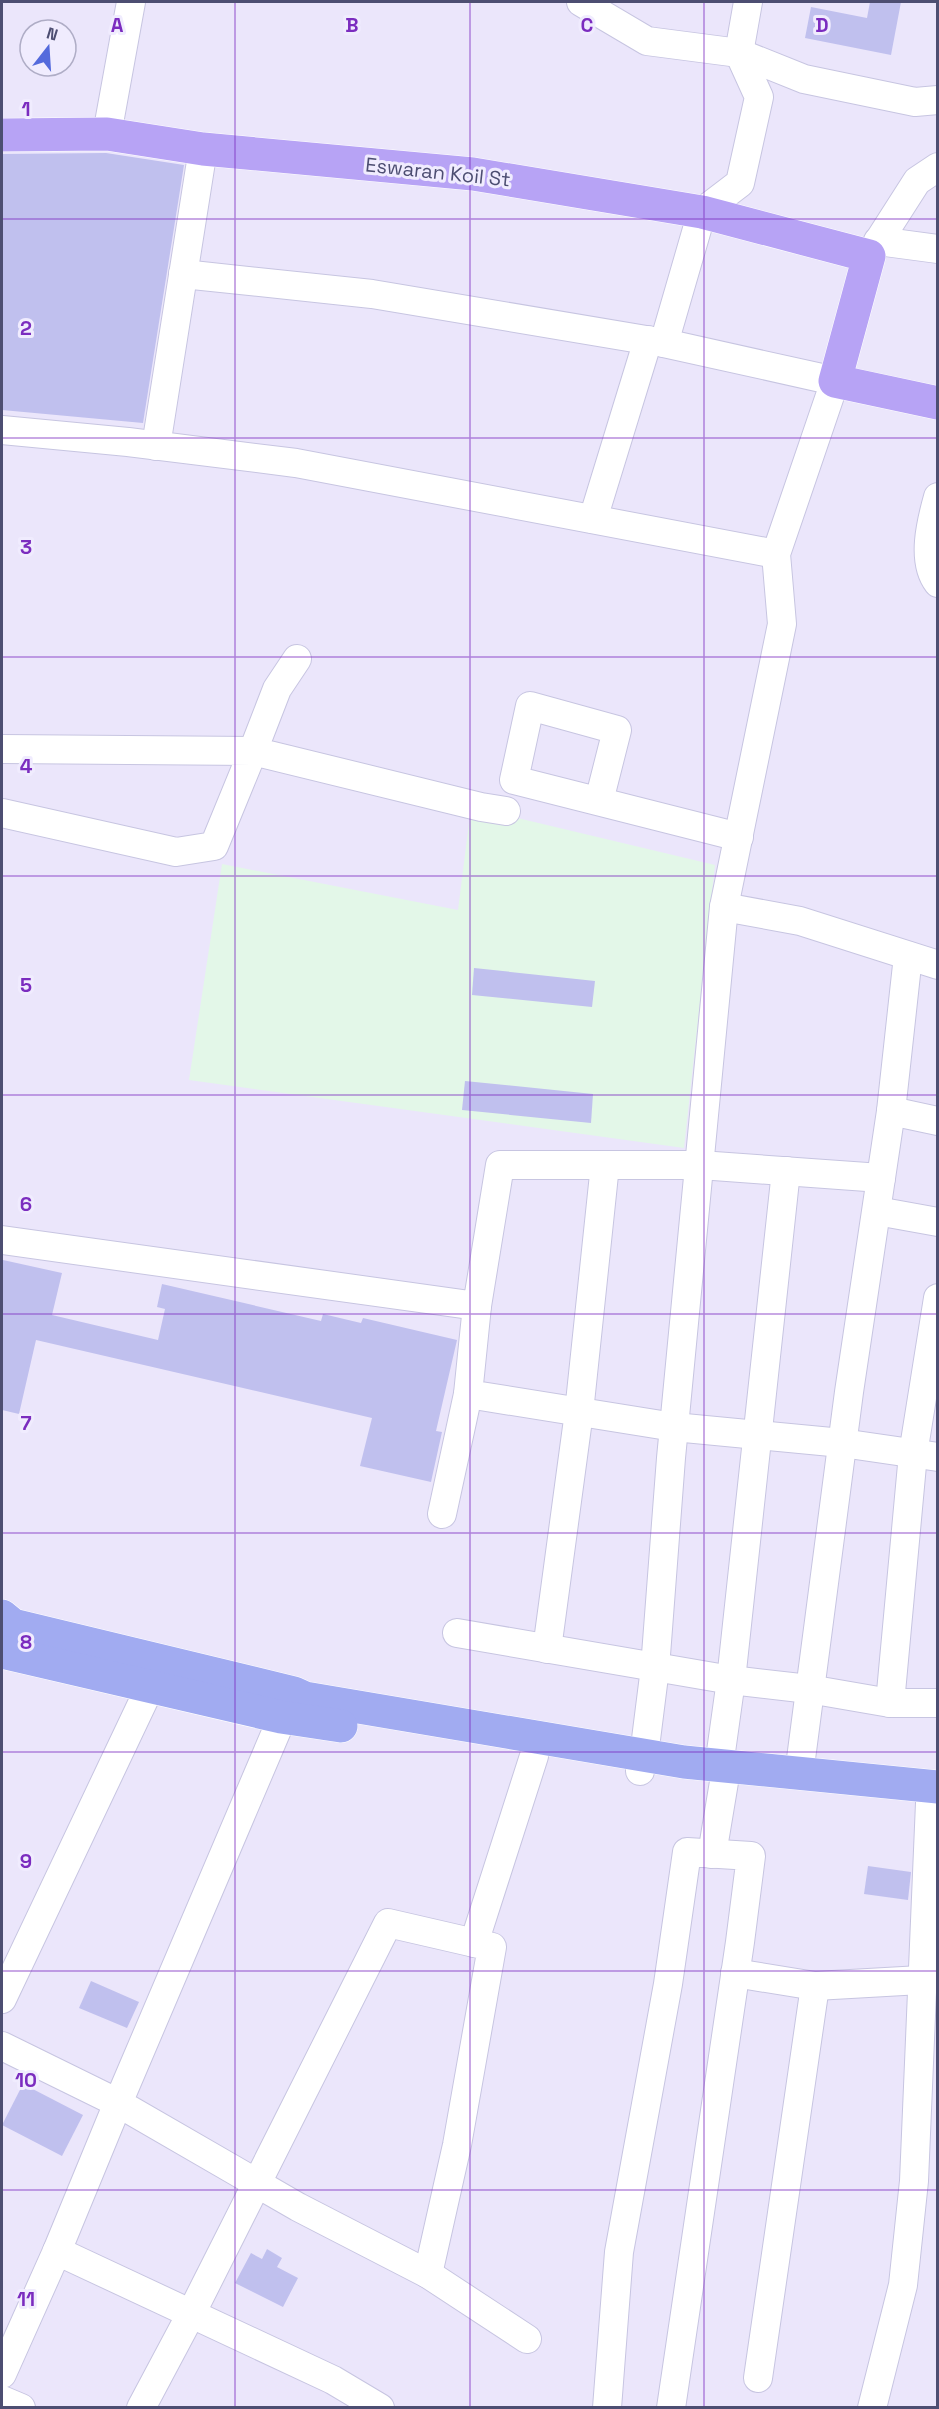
<svg xmlns="http://www.w3.org/2000/svg" width="939" height="2409" viewBox="0 0 939 2409" font-family="'Space Grotesk',sans-serif">
<style>
.education{fill:#e3f7e8}
.building{fill:#c0c0ee}
.lines{fill:none;stroke-linecap:round;stroke-linejoin:round}
.minor-casing{stroke:#c7c5e1;stroke-width:30}
.major-casing{stroke:#fff;stroke-width:34}
.highway-casing{stroke:#fff;stroke-width:34}
.minor{stroke:#fff;stroke-width:28}
.major{stroke:#b7a3f5;stroke-width:33}
.highway{stroke:#a1abf1;stroke-width:33}
.grid{fill:none;stroke:#7b2cbf;stroke-width:1.5;stroke-opacity:0.55}
.labels{text-anchor:middle;stroke-width:6;stroke-linejoin:round;paint-order:stroke}
.street-label{font-size:20px;fill:#4d4e72;stroke:#f0ecfe}
.grid-label{font-size:20px;text-anchor:middle;font-weight:bold;fill:#7b2cbf;stroke:#f0ecfe;stroke-width:6;stroke-linejoin:round;paint-order:stroke}
</style>
<rect width="100%" height="100%" fill="#ebe6fb"/>
<path class="education" d="M471,807l244,58 -31,283 -495,-68 33,-216 236,46z"/>
<g class="building">
<path d="M870,2h31l-10,53 -86,-17 6,-31 56,11z"/>
<path d="M106,153l78,12 -41,258 -141,-13v-256z"/>
<path d="M474,968l121,13 -3,26 -120,-12z"/>
<path d="M465,1081l128,13 -2,29 -129,-13z"/>
<path d="M3,1260l59,13 -10,42 106,25 7,-31 -8,-2 5,-23 159,37 2,-7 38,9 2,-5 94,22 -21,91 6,1 -11,50 -71,-16 12,-48 -336,-78 -17,74 -17,-4z"/>
<path d="M868,1866l43,6 -3,28 -44,-6z"/>
<path d="M91,1981l48,21 -12,26 -48,-20z"/>
<path d="M23,2084l60,31 -21,41 -60,-31z"/>
<path d="M267,2249l15,9 -5,9 21,11 -15,29 -48,-24 16,-30 11,6z"/>
</g>
<g class="lines">
<g class="minor-casing">
<g id="minor">
<path d="M581,2l66,39 92,12 65,26 111,23 23,-2"/>
<path d="M107,134l24,-132"/>
<path d="M878,241l60,8"/>
<path d="M869,256l48,-75 21,-14"/>
<path d="M183,274l189,20 292,49 171,38 -59,173 6,70 -58,283 -53,551 -16,210 -11,87 -4,16"/>
<path d="M664,343l38,-131 38,-29 19,-86 -20,-44 9,-51"/>
<path d="M2,430l126,12 168,21 480,91"/>
<path d="M156,446l47,-297"/>
<path d="M938,497c-7,25 -17,64 0,86"/>
<path d="M593,519l55,-179"/>
<path d="M297,659l-20,30 -24,62 228,56 25,4"/>
<path d="M2,749l251,2 -39,95 -38,6 -174,-39"/>
<path d="M599,801l18,-71 -87,-24 -16,74 225,57"/>
<path d="M724,907l76,14 138,44"/>
<path d="M891,1111l47,10"/>
<path d="M877,1211l61,11"/>
<path d="M2,1240l475,66 23,-141h200l181,13"/>
<path d="M477,1306l-9,88 206,33 168,16 96,14"/>
<path d="M442,1514l26,-120"/>
<path d="M457,1633l274,47 78,9 81,14h48"/>
<path d="M547,1649l32,-237 26,-247"/>
<path d="M291,1697l-173,406 180,104 130,67 99,65"/>
<path d="M890,1703l23,-249 25,-156"/>
<path d="M719,1766l12,-86 55,-509"/>
<path d="M799,1774l50,-382 42,-281 17,-155"/>
<path d="M712,1854l12,-72"/>
<path d="M474,1943l60,-187"/>
<path d="M735,1973l80,13 106,-6"/>
<path d="M2,1999l148,-312"/>
<path d="M2,2046l116,57 -61,148 -55,123"/>
<path d="M57,2251l276,129 47,28"/>
<path d="M758,2378l57,-392"/>
<path d="M2,2400l19,8"/>
<path d="M141,2408l50,-94 197,-391 104,24 -35,198 -29,129"/>
<path d="M607,2408l12,-156 49,-268 19,-132 64,4 -11,86 -69,466"/>
<path d="M872,2408l31,-123 11,-104 16,-378"/>
</g>
</g>
<g class="major-casing">
<path id="major" d="M2,135l105,-1 96,15 270,25 229,38 167,44 -34,125 103,22"/>
</g>
<g class="highway-casing">
<g id="highway">
<path d="M2,1616l11,9 281,68 11,5 379,64 254,25"/>
<path d="M2,1652l279,65 60,9"/>
</g>
</g>
<use href="#minor" class="minor"/>
<use href="#major" class="major"/>
<use href="#highway" class="highway"/>
</g>
<path class="grid" d="M235,2v2406M470,2v2406M704,2v2406M2,219h936M2,438h936M2,657h936M2,876h936M2,1095h936M2,1314h936M2,1533h936M2,1752h936M2,1971h936M2,2190h936"/>
<g class="labels">
<g class="street-label">
<text transform="translate(438 172) rotate(6)" y="7">Eswaran Koil St</text>
</g>
</g>
<g class="grid-label">
<text x="117" y="32">A</text>
<text x="352" y="32">B</text>
<text x="587" y="32">C</text>
<text x="822" y="32">D</text>
<text x="26" y="116">1</text>
<text x="26" y="335">2</text>
<text x="26" y="554">3</text>
<text x="26" y="773">4</text>
<text x="26" y="992">5</text>
<text x="26" y="1211">6</text>
<text x="26" y="1430">7</text>
<text x="26" y="1649">8</text>
<text x="26" y="1868">9</text>
<text x="26" y="2087">10</text>
<text x="26" y="2306">11</text>
</g>
<rect width="939" height="2409" fill="none" stroke="#4d4e72" stroke-width="6"/>
<g transform="translate(48 48) rotate(17)"><circle r="28" fill="#f0ecfe" stroke="#afadc6" stroke-width="1.5"/>
<path d="M0-4.5L10 22L0 15L-10 22Z" fill="#546adc"/>
<text y="-9" font-size="16" font-weight="bold" text-anchor="middle" fill="#4d4e72">N</text>
</g>
</svg>
